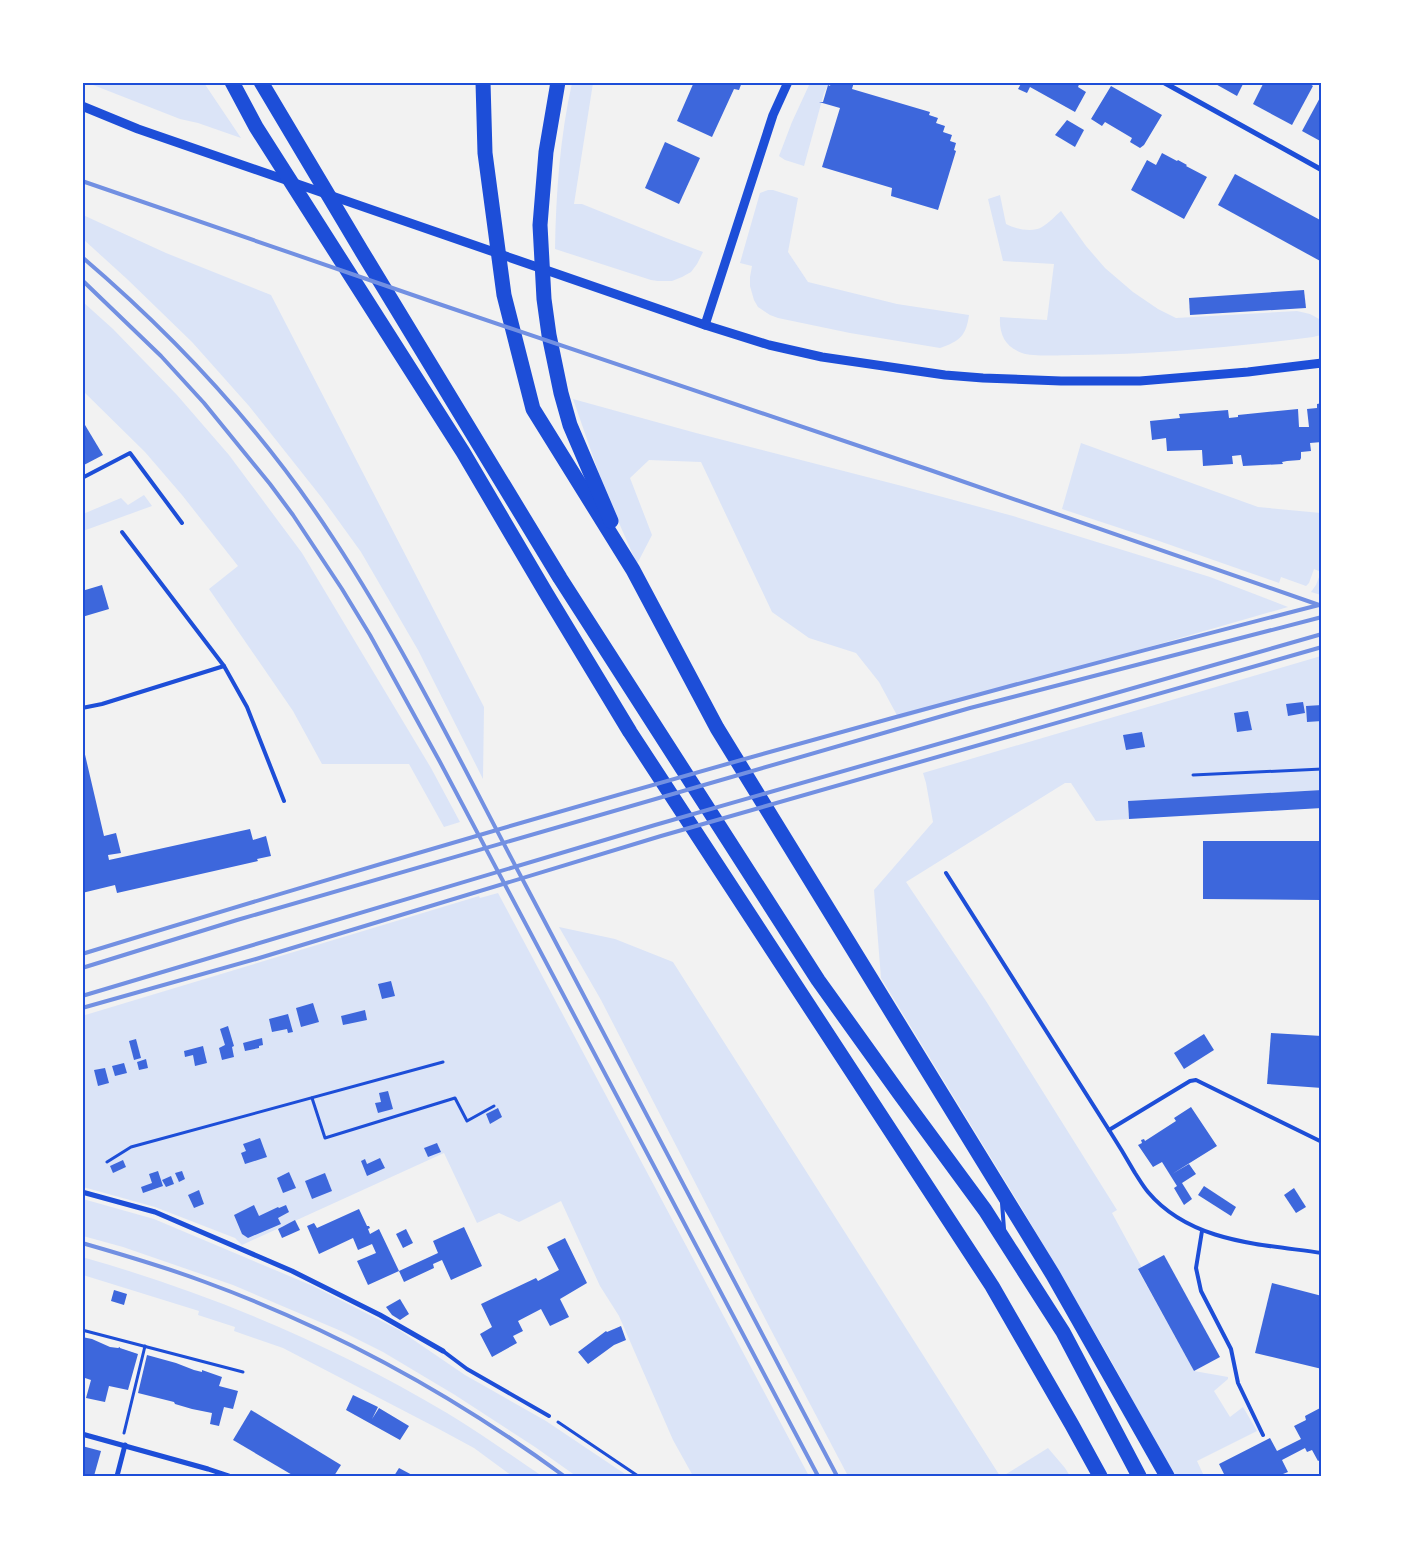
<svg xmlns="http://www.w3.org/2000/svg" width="1404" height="1559" viewBox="0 0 1404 1559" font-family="Signika,sans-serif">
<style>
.green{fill:#dbe4f7}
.building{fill:#3d67dc}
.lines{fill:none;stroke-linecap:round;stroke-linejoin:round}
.path{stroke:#1d4ed8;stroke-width:3}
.service{stroke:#1d4ed8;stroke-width:4}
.minor{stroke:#1d4ed8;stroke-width:5}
.tertiary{stroke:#1d4ed8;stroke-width:9}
.motorway{stroke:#1d4ed8;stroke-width:15}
.rail{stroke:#7290e2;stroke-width:4}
.neatline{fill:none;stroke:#1d4ed8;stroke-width:2}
</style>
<rect width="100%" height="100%" fill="#f2f2f2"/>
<g class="green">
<path d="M88,83h116l37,55 -43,-15 -18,-4z"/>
<path d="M572,83h21l-19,121h8l84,34 37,14 -6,12 -6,8 -9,5 -10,4h-14l-7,-1 -96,-31c1,-56 5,-112 17,-166z"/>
<path d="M810,83h19l-5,10 -20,73 -19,-6 -6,-4 13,-34z"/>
<path d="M768,190h5l25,8 -10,54 20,30 89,22 72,11c-3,21 -9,26 -29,33l-90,-15 -72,-15 -8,-3 -12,-8 -4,-7 -4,-14v-9l2,-11 -12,-3 20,-70z"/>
<path d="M1000,195l6,29c9,5 26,9 36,3 7,-4 13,-11 19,-16l25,35 19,22 28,24 25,17 18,9 121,-7 13,3 11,6v15l-8,2c-78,10 -156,17 -235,18 -12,0 -46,2 -56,-2 -17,-6 -23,-19 -22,-36l47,3 7,-56 -51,-3 -15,-62z"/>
<path d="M83,215l83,38 105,42 213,412 -1,72 -65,-129 -57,-98 -39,-54 -73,-92 -57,-64 -65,-63 -44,-40z"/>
<path d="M83,302l30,27 64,66 52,60 73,98 129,215 29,54 -16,5 -35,-63h-87l-29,-53 -84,-122 29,-23 -56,-71 -37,-43 -62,-61z"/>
<path d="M573,399l123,34 206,53 111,30 197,61 78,30 -389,112 -20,-37 -23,-29 -47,-15 -37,-26 -71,-150 -52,-2 -19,18 22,57 -15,29 -32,-73z"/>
<path d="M1081,443l177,64 63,6v82l-10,-3 5,-7 5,-13 -7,-3 -5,14 -3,3 -25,-9 -2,6 -120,-42 -97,-32z"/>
<path d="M144,495l8,11 -69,25v-17l38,-16 7,7z"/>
<path d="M1321,656v134l-193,11 1,18 -33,2 -25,-38h-6l-159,99 80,119 131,209 -5,3 30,55 -4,2 56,101 34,6v2l-14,12 16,26 13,-10 14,24 -60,30 7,15h-30l-65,-119 -88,-150 -140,-229 -7,-88 59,-68 -7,-39 -3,-10z"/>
<path d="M498,893l311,583h-116l-20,-36 -54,-124 -19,-30 -39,-85 -42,21 -20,-9 -22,10 -33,-70 -202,92 -7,-7 -80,-31 -72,-20 -1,-171 397,-120 1,2z"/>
<path d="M559,927l56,12 58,23 327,514h-152l-77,-146 -170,-330z"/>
<path d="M83,1199l71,20 159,67 86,44 66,45 81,46 82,55h-52l-41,-29 -80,-52 -72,-43 -42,-21 -108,-46 -110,-38 -40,-11z"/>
<path d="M82,1257c128,36 251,88 365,156 33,20 64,42 95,63h-30l-38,-28 -37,-20 -154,-80 -49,-17 1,-4 -37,-12 1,-4 -116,-36z"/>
<path d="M1048,1448l17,20 5,8h-67z"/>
</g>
<g class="building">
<path d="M694,82h48l-3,8 -5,-1 -22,48 -35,-16z"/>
<path d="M831,82h23l-2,7 78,23 -1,3 9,3 -2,5 9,3 -2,6 9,3 -2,6 6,2 -2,7 2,1 -18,59 -47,-14 1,-8 -70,-21 18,-59 -21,-6h4l5,-17 2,1z"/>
<path d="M1022,82h58l-2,5 8,5 -11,20 -45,-25 -3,6 -9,-4z"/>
<path d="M1212,82h32l-7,14z"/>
<path d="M1264,82h43l6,4 -21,39 -39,-21z"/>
<path d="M1111,86l51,29 -18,30 -4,3 -10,-6 2,-4 -27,-16 -3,4 -11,-7z"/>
<path d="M1322,94v48l-20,-11z"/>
<path d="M1067,120l17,10 -9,17 -20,-12z"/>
<path d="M665,142l35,16 -21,46 -34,-16z"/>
<path d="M1162,153l15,8 1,-1 9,5 -1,1 21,11 -23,42 -53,-29 16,-30 9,5z"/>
<path d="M1235,174l87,47v41l-104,-57z"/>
<path d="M1304,290l2,18 -116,7 -1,-17z"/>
<path d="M1322,403v39l-12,1 1,8 -10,1v6l-1,2 -13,1 -5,1 1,2 -40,2 -2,-11 -9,1 1,8 -30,2 -1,-16 -35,1 -1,-13 -14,2 -2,-19 30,-3 -1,-4 49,-4 1,8 9,-1v-2l60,-6 1,18h10l-2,-18 10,-1v-4z"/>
<path d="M82,420l21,35 -21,11z"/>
<path d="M102,585l7,24 -27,8v-26z"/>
<path d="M1303,702l2,11 -17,3 -2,-12z"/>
<path d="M1322,705v16l-15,1 -1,-16z"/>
<path d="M1248,711l4,19 -15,2 -3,-19z"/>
<path d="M1142,732l3,15 -19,3 -3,-15z"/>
<path d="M83,746l21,90 12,-3 5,20 -13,2 1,5 141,-31 3,11 13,-4 5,20 -14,3 1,2 -141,32 -2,-8 -33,8z"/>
<path d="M1322,790v18l-193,11 -1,-18z"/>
<path d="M1203,841h119v59l-119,-1z"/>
<path d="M391,981l4,15 -13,3 -4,-15z"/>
<path d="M313,1003l6,19 -18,5 -5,-19z"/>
<path d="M365,1010l2,10 -24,5 -2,-9z"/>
<path d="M288,1014l5,18 -5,1 -1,-4 -15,3 -3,-13z"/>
<path d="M228,1026l6,20 -2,1 2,10 -12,3 -3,-12 6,-3 -5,-16z"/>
<path d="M1271,1033l51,3v52l-55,-4z"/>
<path d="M1204,1034l10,16 -30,19 -10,-16z"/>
<path d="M262,1038l1,7 -4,1v2l-14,3 -2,-8z"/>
<path d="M136,1039l5,19 -7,2 -5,-19z"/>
<path d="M203,1046l4,17 -12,3 -2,-11 -8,2 -1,-6z"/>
<path d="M146,1059l2,9 -9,2 -2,-8z"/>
<path d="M124,1063l3,10 -12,3 -3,-10z"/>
<path d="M105,1068l4,15 -11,3 -4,-16z"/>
<path d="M388,1091l5,18 -15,4 -3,-10 6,-1 -2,-9z"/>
<path d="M1191,1107l26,39 -45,28 17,-10 7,10 -14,9 10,16 -8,6 -10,-17 3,-2 -15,-24 -9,5 -15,-22 4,-2 -1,-3 3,-1 1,2 31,-20 -2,-3z"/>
<path d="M498,1108l4,9 -12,7 -4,-10z"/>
<path d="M260,1138l7,19 -22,7 -4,-11 5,-2 -3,-7z"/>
<path d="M437,1143l4,9 -13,5 -4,-9z"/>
<path d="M380,1158l5,10 -18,8 -6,-15 4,-2 2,5z"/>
<path d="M123,1160l3,7 -13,6 -3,-7z"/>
<path d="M158,1171l5,15 -20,7 -2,-6 11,-4 -3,-9z"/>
<path d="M182,1171l3,8 -6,3 -4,-9z"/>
<path d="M289,1172l7,16 -13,5 -6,-15z"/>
<path d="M325,1173l7,18 -20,8 -7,-18z"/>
<path d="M171,1176l3,8 -8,3 -4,-7z"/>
<path d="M1204,1186l32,21 -5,9 -33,-21z"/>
<path d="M1294,1188l12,19 -10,6 -12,-18z"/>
<path d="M199,1190l5,14 -10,4 -6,-13z"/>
<path d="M254,1205l5,11 19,-9 1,1 7,-3 3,7 -11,6 3,6 -33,14 -6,-4 -8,-19z"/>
<path d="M359,1209l8,17h2l1,2 -2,1 2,5 9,-5 20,42 39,-18 -5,-12 31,-14 18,39 -31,14 -9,-20 -9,4 1,4 -30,14 -5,-11 -31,14 -11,-24 19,-8 -4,-9 -14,6 -5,-12 -34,16 -12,-28 7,-3 3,5z"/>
<path d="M295,1220l5,10 -18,8 -4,-9z"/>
<path d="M406,1229l7,14 -10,5 -7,-14z"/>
<path d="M565,1238l22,45 -27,16 9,18 -19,9 -9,-17 -23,12 5,10 -10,5 4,7 -25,14 -12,-23 12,-7 -11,-23 55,-26 2,3 21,-11 -12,-23z"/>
<path d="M1164,1255l56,102 -26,14 -56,-102z"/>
<path d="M1272,1283l50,13v73l-67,-16z"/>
<path d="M114,1290l13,4 -3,11 -13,-4z"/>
<path d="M400,1299l9,15 -9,6 -8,-5 -6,-8z"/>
<path d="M621,1326l5,14 -12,5 -26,19 -10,-12 28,-21 1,1z"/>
<path d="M82,1337l10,2 18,8 8,1 2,-1v1l18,6 -10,36 -19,-4 -4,16 -19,-4 5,-18 -9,-3z"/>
<path d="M147,1355l29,8 18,7 8,2v-2l20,7 -3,9 19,5 -5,18 -9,-2 -5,19 -9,-2 2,-11 -20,-4 -17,-5 -1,-2 -36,-9z"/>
<path d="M353,1395l25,12 -6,12 7,-11 30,18 -9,14 -54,-30z"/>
<path d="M1322,1407v52l-4,2 -6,-11 -5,2 -2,-4 -23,12 6,12 -10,4h-53l-6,-12 51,-26 7,13 24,-12 -7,-13 12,-6 -1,-4z"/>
<path d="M251,1410l90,55 -7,11h-40l-61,-36z"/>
<path d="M82,1446l19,5 -7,25h-12z"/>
<path d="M399,1468l15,8h-20z"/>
</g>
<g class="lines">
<g class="path">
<path d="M1193,775l129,-6"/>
<path d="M312,1098l13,40 130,-40 12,23 27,-15"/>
<path d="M107,1162l24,-15 312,-85"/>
<path d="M82,1330l161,42"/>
<path d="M558,1422l80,54"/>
<path d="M124,1433l21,-87"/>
</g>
<g class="service">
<path d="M82,478l48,-25 52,70"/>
<path d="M224,666l23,41 37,94"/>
<path d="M82,708l20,-4 122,-38 -102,-134"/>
<path d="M946,873l163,257"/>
<path d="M1322,1142l-126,-62 -6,1 -81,49c9,14 18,29 26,43 4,6 8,13 13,19 43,51 113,52 174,61"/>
<path d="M1002,1203l2,26"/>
<path d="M1202,1231l-6,37 5,23 30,58 7,34 25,52"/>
<path d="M443,1351l24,18 82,47"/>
</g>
<g class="minor">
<path d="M1163,82l159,88"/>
<path d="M82,1192l73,20 137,59 88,44 63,36"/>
<path d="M82,1434l126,35 21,7"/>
<path d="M117,1476l8,-31"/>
</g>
<g class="tertiary">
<path d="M82,106l56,23 567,196 64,20 53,12 123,18 38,3 78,3h79l108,-9 74,-9"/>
<path d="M705,325l68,-210 15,-33"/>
</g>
<g class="motorway">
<path d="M232,82l24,45 207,325 83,141 84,139 362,554 80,139 28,51"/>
<path d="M261,82l100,168 199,328 258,402 81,113 86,117 78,122 76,144"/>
<path d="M483,82l2,71 19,142 29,114 100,161 84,158 336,547 114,201"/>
<path d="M558,82l-12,70 -6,73 4,74 5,36 12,58 9,32 41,96"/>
</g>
<g class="rail">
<path d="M82,181l354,122 494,167 392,136"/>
<path d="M82,257c96,82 182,175 251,281 73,111 131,231 193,348 105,196 208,393 311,590"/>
<path d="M82,280l79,76 43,47 66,81 23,31 49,74 28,46 70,127 378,714"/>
<path d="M82,954c410,-126 822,-243 1237,-349"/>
<path d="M82,968l155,-48 733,-212 352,-91"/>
<path d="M82,996l573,-171 667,-191"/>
<path d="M82,1008l174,-49 405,-123 661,-189"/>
<path d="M82,1243c42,12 83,24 123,39 128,47 250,114 359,194"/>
</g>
</g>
<rect width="1404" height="1559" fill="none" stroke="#ffffff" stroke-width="168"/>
<rect x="84" y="84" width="1236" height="1391" class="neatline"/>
</svg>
